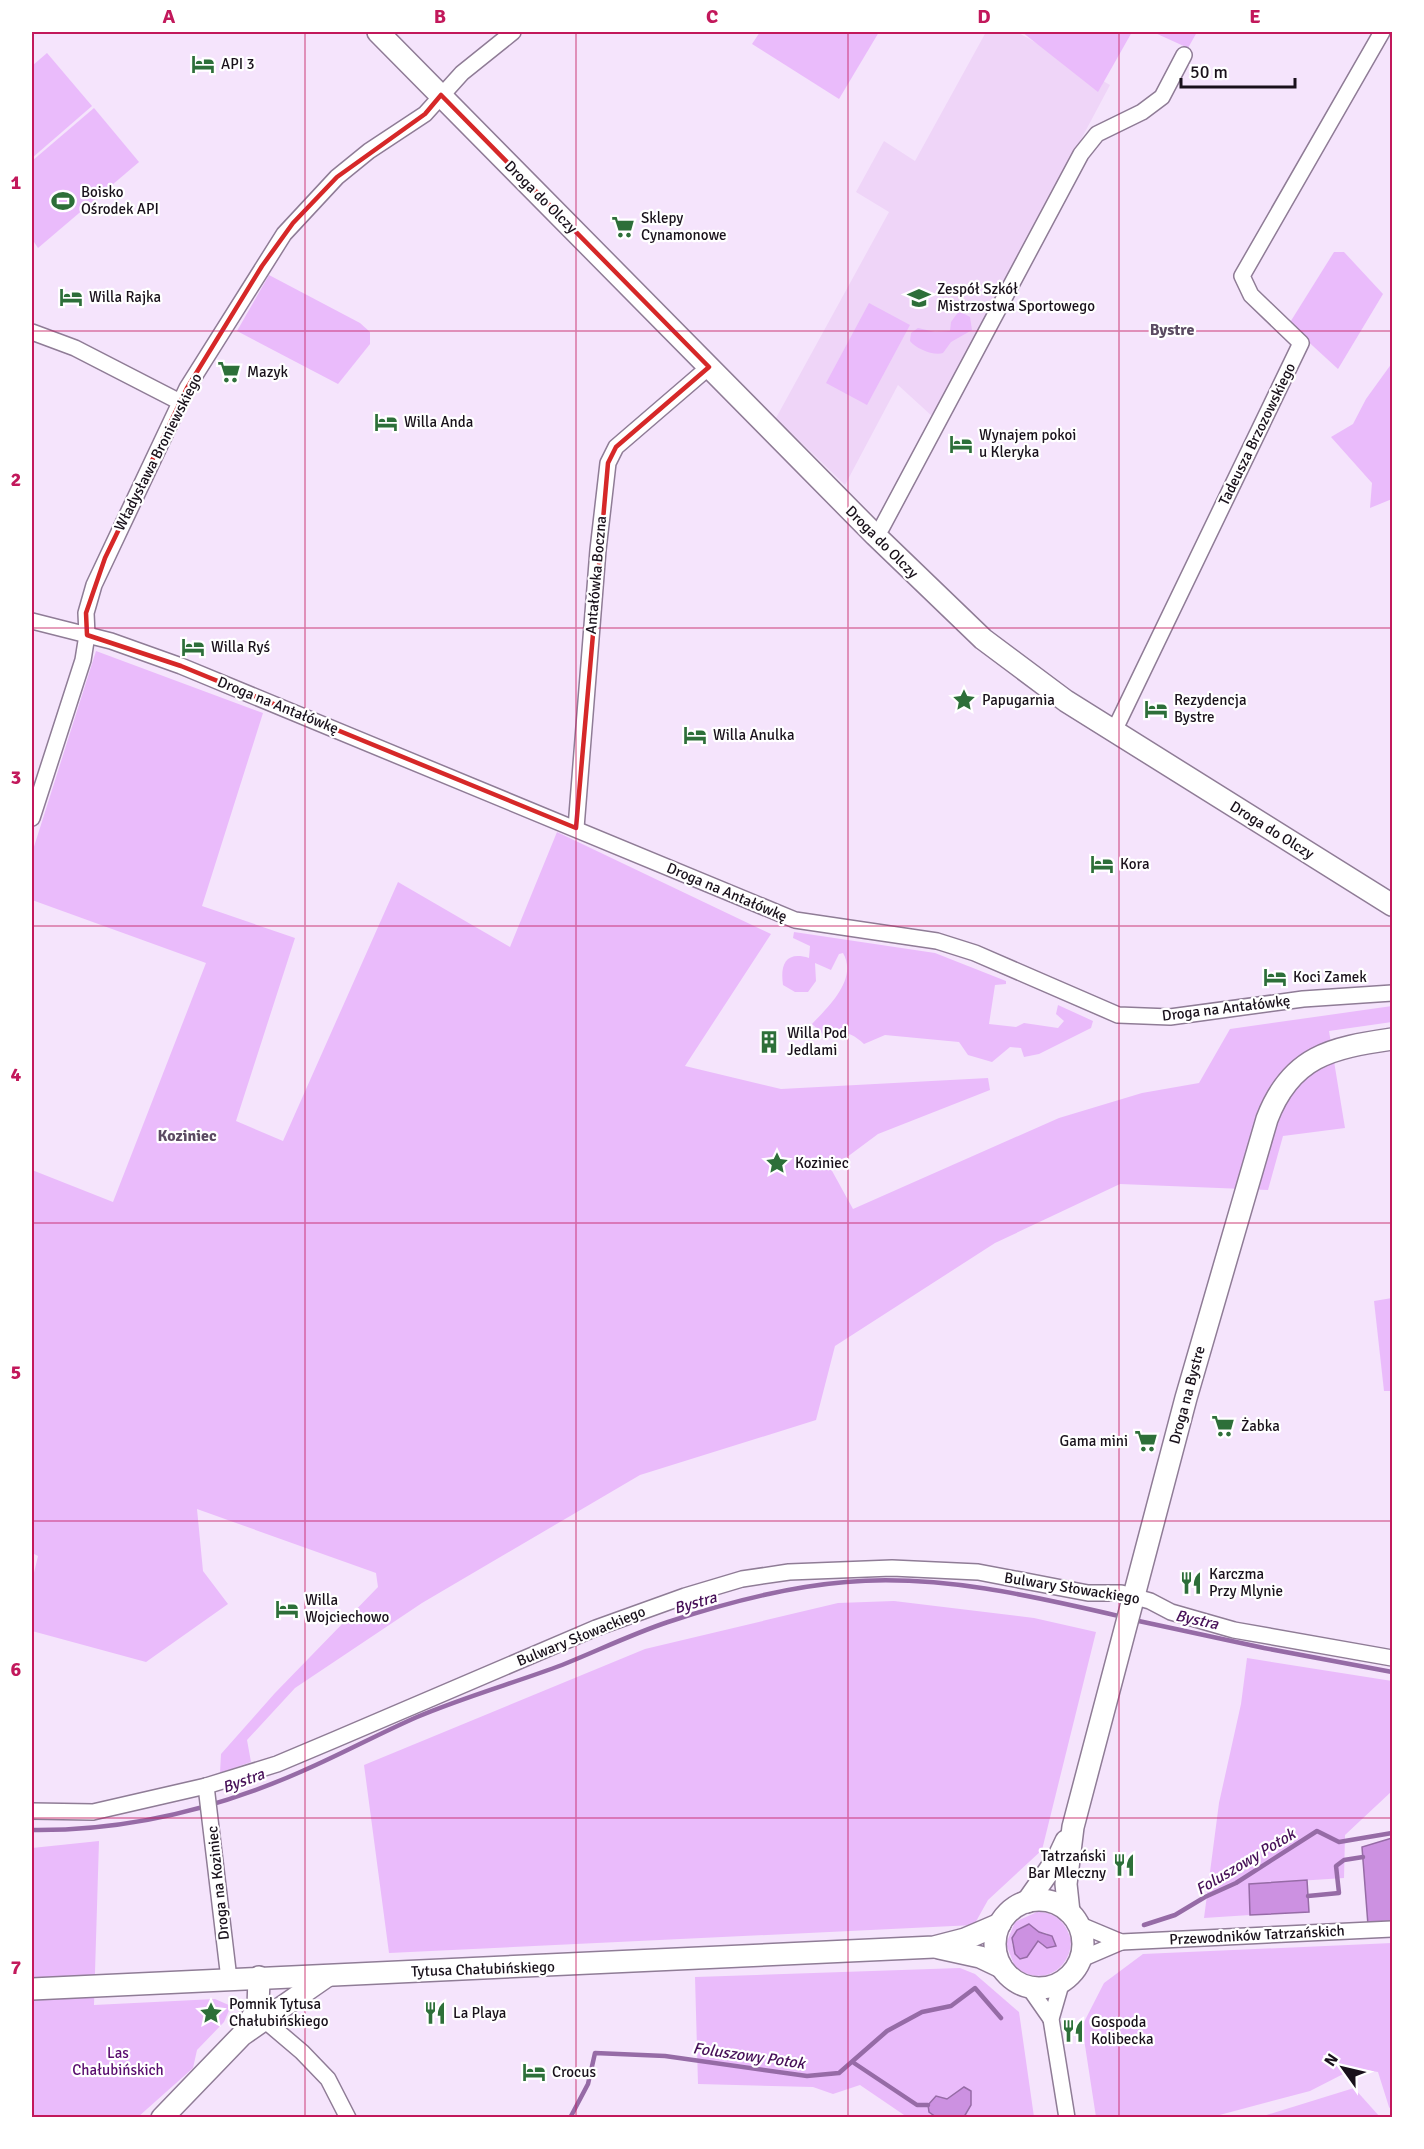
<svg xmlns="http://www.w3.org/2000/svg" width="1424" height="2149" viewBox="0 0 1424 2149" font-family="Signika,sans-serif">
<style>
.built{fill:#efd5f8}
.green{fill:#eabbfb;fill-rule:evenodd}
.water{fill:#cc91e1;stroke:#966ba6;stroke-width:1.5}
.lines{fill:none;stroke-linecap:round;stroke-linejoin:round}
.stream{stroke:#966ba6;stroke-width:4.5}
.street-casing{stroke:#8f7c96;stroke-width:18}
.secondary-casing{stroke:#8f7c96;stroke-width:24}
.street{stroke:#fff;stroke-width:15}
.secondary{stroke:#fff;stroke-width:21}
.marked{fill:none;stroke:#d62828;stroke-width:4.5;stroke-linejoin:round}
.grid{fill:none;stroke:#c2185b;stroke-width:1.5;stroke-opacity:0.55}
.labels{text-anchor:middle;stroke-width:4.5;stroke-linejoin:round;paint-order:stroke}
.poi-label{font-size:15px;fill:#19111b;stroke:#fff;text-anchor:start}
.street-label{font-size:15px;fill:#19111b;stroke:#fff}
.park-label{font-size:15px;fill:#590c6e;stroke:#fff}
.neighbourhood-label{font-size:16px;font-weight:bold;fill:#5b4a62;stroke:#fff}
.water-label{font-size:16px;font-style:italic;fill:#471058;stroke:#fff}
.neatline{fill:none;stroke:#c2185b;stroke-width:2}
.grid-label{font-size:20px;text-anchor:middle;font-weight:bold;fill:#c2185b}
</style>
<rect width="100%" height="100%" fill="#f5e4fc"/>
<path class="built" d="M986,32h31l93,53 -177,332 -35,-32 -53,100 -69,-67 113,-206 -33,-20 28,-51 31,20z"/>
<g class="green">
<path d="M760,32h119l-40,67 -87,-55z"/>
<path d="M1022,32h110l-34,60z"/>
<path d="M1153,32h44l-9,16z"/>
<path d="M47,53l45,53 -60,52v-92z"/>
<path d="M94,108l45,54 -101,86 -6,-9v-78z"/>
<path d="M1334,252h10l39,42 -45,75 -49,-45z"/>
<path d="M269,275l91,48 10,9v12l-32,40 -101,-53z"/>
<path d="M869,303l41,22 -43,80 -41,-22z"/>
<path d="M959,311l11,6 2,13 -21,12 -8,11c-9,3 -27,-4 -33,-12l1,-8 7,-5 17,4 15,-1 1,-9z"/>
<path d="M1392,363v136l-22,9 2,-25 -41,-46 22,-13 13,-25z"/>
<path d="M96,651l167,62 -61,193 93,32 -59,183 47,20 115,-259 112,65 47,-115 214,102 -86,132 96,23 207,-11 2,12 -112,44 -47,35 22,40 206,-91 83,-25 57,-10 31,-54 162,-23v16l-63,9 16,97 -62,8 -15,54 -148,-6 -125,59 -160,103 -19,74 -176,55 -218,128 -127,85 -48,52 4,22 -31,11 1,-19 54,-61 103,-106 -2,-14 -179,-64 6,62 25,33 -82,58 -114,-31v-50l6,-25 -6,-3v-383l81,32 93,-239 -174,-63v-47z"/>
<path d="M794,932l141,21 71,28v3l-11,1 -6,39 27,3 8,-4 34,5 6,-7 -8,-7 2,-9 35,16 -2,7 -52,26 -15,3 -3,-9 -11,-1 -18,15 -24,-7 -9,-13 -74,-7 -21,9c-14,-13 -23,-14 -40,-9l-12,-11c17,-18 46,-45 31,-71l-4,1 -8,16 -16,-7 1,18 -8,11h-13l-12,-7c-3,-21 3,-34 26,-27l1,-12 -17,-8z"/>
<path d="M1392,1298v93h-8l-10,-90z"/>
<path d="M894,1601l140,17 62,14 -54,218 -54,50 -14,25 -585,28 -25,-188 281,-116 193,-46z"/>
<path d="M1247,1658l145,23v110l-47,44 -1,43 -95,6 1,31 -46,3 15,-115 22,-99z"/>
<path d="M99,1841l-5,164 121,-6 16,7 -7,16 -27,28 -4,18 -55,49 -106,1v-270z"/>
<path d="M1037,1912c18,0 29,10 34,28 0,31 -31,47 -56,27l-9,-23 9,-22zM1029,1924l10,8 8,1 -4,13 -5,-5 -11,16 -15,-12 2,-11z"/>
<path d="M1392,1943v168l-3,-4 -11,-35 -23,-4 -45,23 -98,26h-116l-14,-91 22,-43 39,-29z"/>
<path d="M960,1968l15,6 44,38 15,105h-127l-47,-32 -27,9 -20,-7 -115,-3 -3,-107z"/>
<path d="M1354,2088l26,29h-120z"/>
</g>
<g class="water">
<path d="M1392,1838v86l-24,1 -6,-78z"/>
<path d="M1307,1880l2,32 -59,3 -1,-31z"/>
<path d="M1029,1924l10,8 13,4 4,10 -9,2 -9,-7 -11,16 -7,2 -5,-5 -3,-16 5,-8z"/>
<path d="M964,2087l7,4v14l-7,12h-28l-7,-5 -1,-7 8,-9 11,3z"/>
</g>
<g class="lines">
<g class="stream">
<path d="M1134,1620l130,28 128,24"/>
<path d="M32,1830c91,1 181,-20 266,-57 40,-17 78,-38 119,-56 47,-20 97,-34 145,-52 35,-14 70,-31 106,-43 57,-19 117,-35 178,-40 93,-8 187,14 277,35"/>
<path d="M1308,1896l31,-3 -3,-27 8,-6 19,-3"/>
<path d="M1144,1925l31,-10 30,-18 31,-14 81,-52 22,11 53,-9"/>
<path d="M854,2063l63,42h11"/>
<path d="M570,2118l18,-34 7,-31 70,3 142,20 32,-3 48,-42 35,-19 29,-6 24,-18 26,30"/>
</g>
<g class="street-casing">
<g id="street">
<path d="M32,332l43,16 105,54"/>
<path d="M875,535l7,-8 199,-373 16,-20 45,-22 20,-15 22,-42"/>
<path d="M32,621l79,20 70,25 614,254 142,21 38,12 143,62 52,2 133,-18 89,-6"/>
<path d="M1114,731l187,-388 -50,-48 -9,-19 140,-244"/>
<path d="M32,818l51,-158 4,-25 -1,-22 8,-28 93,-197 97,-154 53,-57 32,-26 56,-37 37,-41 51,-41"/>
<path d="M576,828l22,-278 10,-87 8,-16 93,-80"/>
<path d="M206,1786l23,193"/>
<path d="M32,1811l61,1 113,-26 71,-22 57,-24 262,-112 89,-32 57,-17 47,-7 103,-4 86,4 110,21h33l29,8 21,11 63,18 158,28"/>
<path d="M1078,1924l43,18 271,-13"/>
<path d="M1079,1960l42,-18"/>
<path d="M1062,1981l-11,38 16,99"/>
<path d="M1028,1986l23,33"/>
<path d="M262,2018l40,34 26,27 20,39"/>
</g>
</g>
<g class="secondary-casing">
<g id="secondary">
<path d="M378,32l497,503 108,104 83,62 326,204"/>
<circle cx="1039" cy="1944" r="44"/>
<path d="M1027,1902l31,-44 8,-17"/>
<path d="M1069,1912l-3,-28 7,-57 113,-429 81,-279c24,-63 64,-71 125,-80"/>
<path d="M939,1948l41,9 21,10"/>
<path d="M32,1989l902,-42 31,-8 35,-15"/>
<path d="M246,2027l12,-19 1,-31"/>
<path d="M162,2118l80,-83 85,-59"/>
</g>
</g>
<use href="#street" class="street"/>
<use href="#secondary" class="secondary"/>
</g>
<path class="marked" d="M441,95l268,272 -93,80 -8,16 -32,365 -395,-162 -94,-31 -1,-22 19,-55 82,-170 75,-122 31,-43 44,-46 88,-63z"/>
<path class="grid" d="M305,32v2086M576,32v2086M848,32v2086M1119,32v2086M32,331h1360M32,628h1360M32,926h1360M32,1223h1360M32,1521h1360M32,1818h1360"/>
<defs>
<g id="hotel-bare" transform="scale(1.8)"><path d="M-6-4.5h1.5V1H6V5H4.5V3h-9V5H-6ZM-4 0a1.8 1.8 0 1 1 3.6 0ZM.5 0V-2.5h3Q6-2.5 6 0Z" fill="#2d6f39" stroke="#fff" stroke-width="2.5" paint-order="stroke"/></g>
<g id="stadium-bare" transform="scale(1.8)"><path d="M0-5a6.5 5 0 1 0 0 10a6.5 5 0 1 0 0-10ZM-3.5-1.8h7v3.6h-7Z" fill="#2d6f39" stroke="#fff" stroke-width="2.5" paint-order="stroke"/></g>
<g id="supermarket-bare" transform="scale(1.8)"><path d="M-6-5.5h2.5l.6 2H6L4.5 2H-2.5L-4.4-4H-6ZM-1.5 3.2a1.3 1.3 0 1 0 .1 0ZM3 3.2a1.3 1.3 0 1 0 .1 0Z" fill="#2d6f39" stroke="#fff" stroke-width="2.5" paint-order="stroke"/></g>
<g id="school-bare" transform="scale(1.8)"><path d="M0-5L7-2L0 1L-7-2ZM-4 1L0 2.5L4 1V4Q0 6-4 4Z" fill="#2d6f39" stroke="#fff" stroke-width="2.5" paint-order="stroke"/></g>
<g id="sight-bare" transform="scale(1.8)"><path d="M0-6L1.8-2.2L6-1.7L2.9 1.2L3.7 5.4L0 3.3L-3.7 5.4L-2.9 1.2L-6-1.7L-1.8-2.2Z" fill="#2d6f39" stroke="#fff" stroke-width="2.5" paint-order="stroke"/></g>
<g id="building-bare" transform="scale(1.8)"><path d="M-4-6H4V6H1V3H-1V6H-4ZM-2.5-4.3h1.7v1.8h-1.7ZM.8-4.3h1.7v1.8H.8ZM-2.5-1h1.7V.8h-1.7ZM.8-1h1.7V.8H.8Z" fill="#2d6f39" stroke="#fff" stroke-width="2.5" paint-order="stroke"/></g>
<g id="restaurant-bare" transform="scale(1.8)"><path d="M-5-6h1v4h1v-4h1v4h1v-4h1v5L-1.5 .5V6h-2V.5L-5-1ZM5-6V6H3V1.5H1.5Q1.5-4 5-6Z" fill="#2d6f39" stroke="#fff" stroke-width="2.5" paint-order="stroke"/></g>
</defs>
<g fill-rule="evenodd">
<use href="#hotel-bare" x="203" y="64"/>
<use href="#stadium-bare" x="63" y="201"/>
<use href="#supermarket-bare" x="623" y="227"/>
<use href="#hotel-bare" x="71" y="297"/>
<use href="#school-bare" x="919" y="298"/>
<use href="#supermarket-bare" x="229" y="372"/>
<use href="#hotel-bare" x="386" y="422"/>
<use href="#hotel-bare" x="961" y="444"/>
<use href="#hotel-bare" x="193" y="647"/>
<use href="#sight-bare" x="964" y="700"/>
<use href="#hotel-bare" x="1156" y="709"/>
<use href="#hotel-bare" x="695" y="735"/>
<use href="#hotel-bare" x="1102" y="864"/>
<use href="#hotel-bare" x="1275" y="977"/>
<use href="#building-bare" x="769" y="1042"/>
<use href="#sight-bare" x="777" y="1163"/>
<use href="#supermarket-bare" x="1223" y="1426"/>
<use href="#supermarket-bare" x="1146" y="1441"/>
<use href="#restaurant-bare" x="1191" y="1583"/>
<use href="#hotel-bare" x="287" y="1609"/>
<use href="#restaurant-bare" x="1124" y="1865"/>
<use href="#sight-bare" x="211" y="2013"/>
<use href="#restaurant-bare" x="435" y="2013"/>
<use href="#restaurant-bare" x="1073" y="2031"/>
<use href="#hotel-bare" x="534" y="2072"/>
</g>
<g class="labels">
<g class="poi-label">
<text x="221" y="69">API 3</text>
<text x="81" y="197">Boisko<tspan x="81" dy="17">Ośrodek API</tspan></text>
<text x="641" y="223">Sklepy<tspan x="641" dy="17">Cynamonowe</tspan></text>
<text x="937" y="294">Zespół Szkół<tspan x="937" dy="17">Mistrzostwa Sportowego</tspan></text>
<text x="89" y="302">Willa Rajka</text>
<text x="247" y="377">Mazyk</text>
<text x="404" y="427">Willa Anda</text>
<text x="979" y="440">Wynajem pokoi<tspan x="979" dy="17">u Kleryka</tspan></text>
<text x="211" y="652">Willa Ryś</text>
<text x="982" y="705">Papugarnia</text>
<text x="1174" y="705">Rezydencja<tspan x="1174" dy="17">Bystre</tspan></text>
<text x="713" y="740">Willa Anulka</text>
<text x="1120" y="869">Kora</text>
<text x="1293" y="982">Koci Zamek</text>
<text x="787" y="1038">Willa Pod<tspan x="787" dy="17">Jedlami</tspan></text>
<text x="795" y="1168">Koziniec</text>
<text x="1241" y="1431">Żabka</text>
<text x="1128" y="1446" text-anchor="end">Gama mini</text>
<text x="1209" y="1579">Karczma<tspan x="1209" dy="17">Przy Mlynie</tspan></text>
<text x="305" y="1605">Willa<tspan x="305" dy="17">Wojciechowo</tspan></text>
<text x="1106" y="1861" text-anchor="end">Tatrzański<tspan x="1106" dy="17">Bar Mleczny</tspan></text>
<text x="229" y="2009">Pomnik Tytusa<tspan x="229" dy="17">Chałubińskiego</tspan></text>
<text x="453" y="2018">La Playa</text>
<text x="1091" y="2027">Gospoda<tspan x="1091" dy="17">Kolibecka</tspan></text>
<text x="552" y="2077">Crocus</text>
</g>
<g class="street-label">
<text transform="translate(541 197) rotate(45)" y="5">Droga do Olczy</text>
<text transform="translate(1257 434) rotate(-64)" y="5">Tadeusza Brzozowskiego</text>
<text transform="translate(158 452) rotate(-63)" y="5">Władysława Broniewskiego</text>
<text transform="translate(882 542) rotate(45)" y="5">Droga do Olczy</text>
<text transform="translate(596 575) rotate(-85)" y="5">Antałówka Boczna</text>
<text transform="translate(278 705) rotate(22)" y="5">Droga na Antałówkę</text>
<text transform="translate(1272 830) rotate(32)" y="5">Droga do Olczy</text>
<text transform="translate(727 892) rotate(23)" y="5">Droga na Antałówkę</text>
<text transform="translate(1226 1008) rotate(-7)" y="5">Droga na Antałówkę</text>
<text transform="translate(1187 1395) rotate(-75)" y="5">Droga na Bystre</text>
<text transform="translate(1072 1588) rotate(9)" y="5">Bulwary Słowackiego</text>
<text transform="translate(581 1636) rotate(-22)" y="5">Bulwary Słowackiego</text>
<text transform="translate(218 1883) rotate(-96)" y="5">Droga na Koziniec</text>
<text transform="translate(1257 1935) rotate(-3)" y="5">Przewodników Tatrzańskich</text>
<text transform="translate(483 1969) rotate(-2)" y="5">Tytusa Chałubińskiego</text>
</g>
<g class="park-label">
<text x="118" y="2058">Las<tspan x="118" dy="17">Chałubińskich</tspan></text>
</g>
<g class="neighbourhood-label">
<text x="1172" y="335">Bystre</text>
<text x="187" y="1141">Koziniec</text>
</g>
<g class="water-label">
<text transform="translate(695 1602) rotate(-16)" y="6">Bystra</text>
<text transform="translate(1197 1619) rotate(12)" y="6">Bystra</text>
<text transform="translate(243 1780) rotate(-20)" y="6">Bystra</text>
<text transform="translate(1245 1861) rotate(-31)" y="6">Foluszowy Potok</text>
<text transform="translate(749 2055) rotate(8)" y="6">Foluszowy Potok</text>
</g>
</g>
<rect width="1424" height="2149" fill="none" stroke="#ffffff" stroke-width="66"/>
<g transform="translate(1343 2068) rotate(304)" stroke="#ffffff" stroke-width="4.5" paint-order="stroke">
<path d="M0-4.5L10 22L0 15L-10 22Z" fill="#19111b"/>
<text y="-9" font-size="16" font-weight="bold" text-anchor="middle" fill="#19111b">N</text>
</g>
<path d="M1181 78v9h114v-9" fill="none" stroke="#19111b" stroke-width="3"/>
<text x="1190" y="78" font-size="18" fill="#19111b" stroke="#ffffff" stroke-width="4.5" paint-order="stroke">50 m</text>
<rect x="33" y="33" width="1358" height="2083" class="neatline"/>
<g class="grid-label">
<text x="169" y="23">A</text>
<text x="440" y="23">B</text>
<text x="712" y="23">C</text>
<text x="984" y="23">D</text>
<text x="1255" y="23">E</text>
<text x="16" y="189">1</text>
<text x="16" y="486">2</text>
<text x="16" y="784">3</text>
<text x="16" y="1081">4</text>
<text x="16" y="1379">5</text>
<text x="16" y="1676">6</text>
<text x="16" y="1974">7</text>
</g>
</svg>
